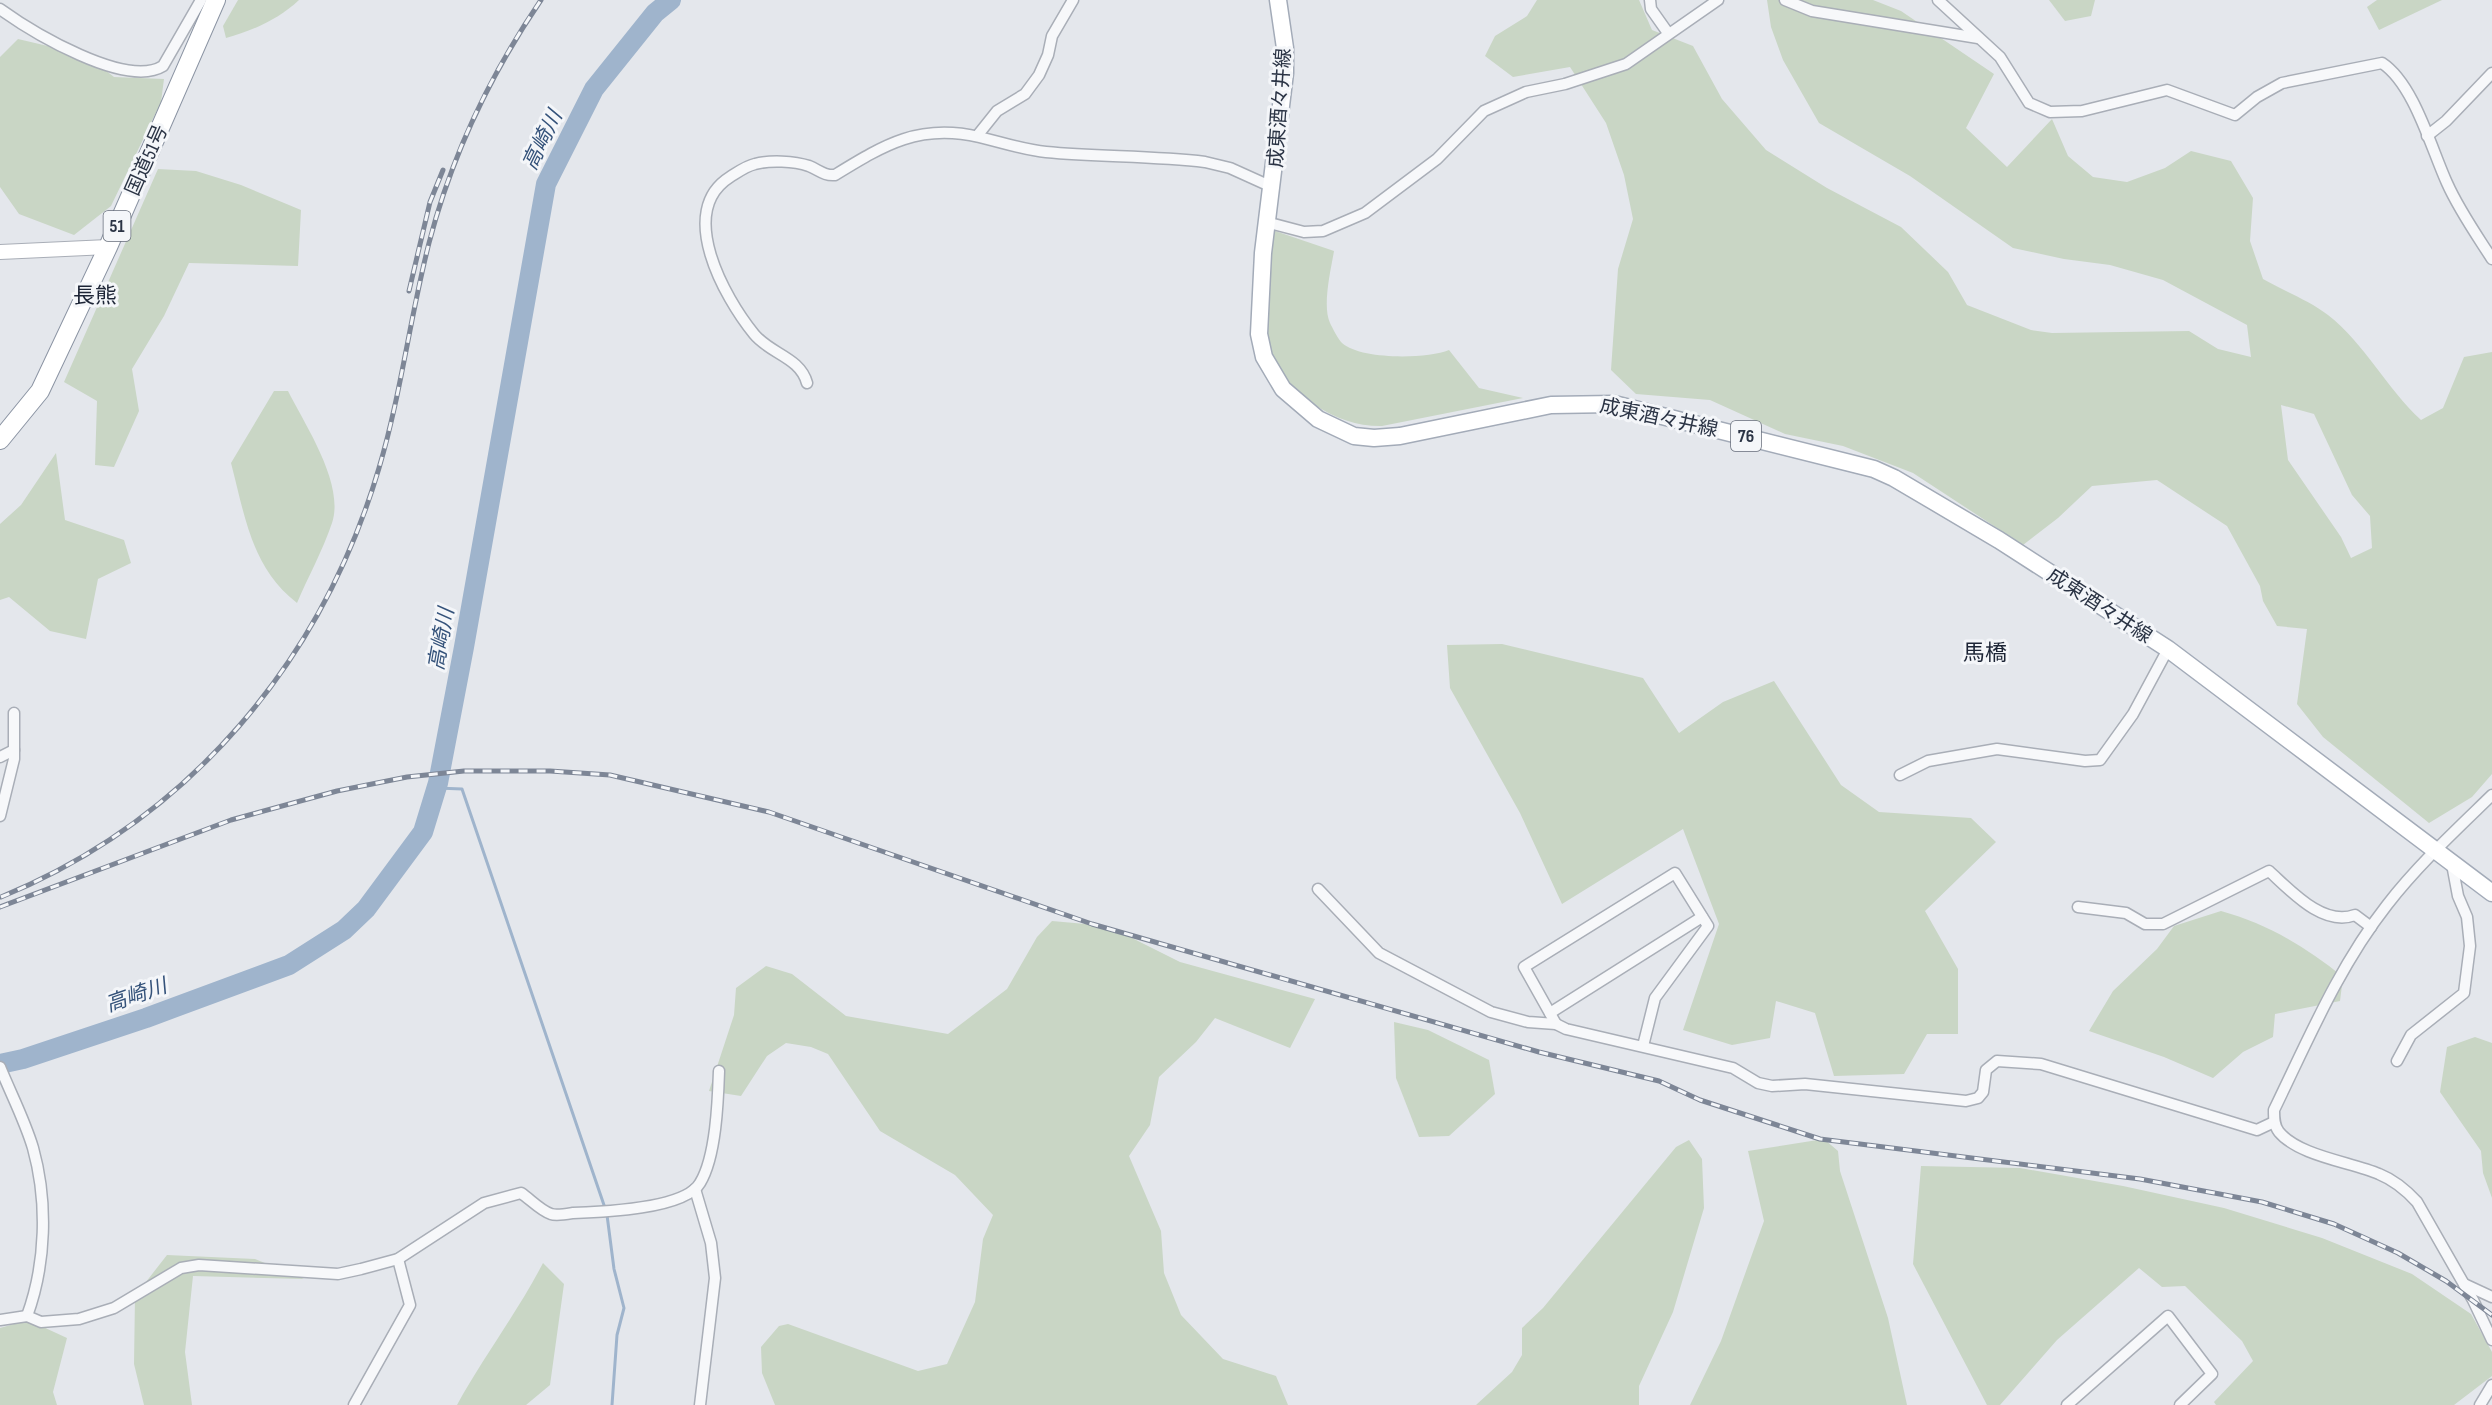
<svg xmlns="http://www.w3.org/2000/svg" width="2492" height="1405" viewBox="0 0 2492 1405" font-family="'Sofia Sans Condensed','Noto Sans JP',sans-serif">
<style>
.green{fill:#c9d6c5;fill-rule:evenodd}
.lines{fill:none;stroke-linecap:round;stroke-linejoin:round}
.stream{stroke:#9fb4cc;stroke-width:3}
.river{stroke:#9fb4cc;stroke-width:20}
.street-casing{stroke:#a9aeb7;stroke-width:13}
.secondary-casing{stroke:#a9aeb7;stroke-width:16}
.primary-casing{stroke:#a3abb8;stroke-width:19}
.highway-casing{stroke:#8b94a3;stroke-width:20}
.street{stroke:#f7f8fa;stroke-width:10}
.secondary{stroke:#fff;stroke-width:14}
.primary{stroke:#fff;stroke-width:16}
.highway{stroke:#fff;stroke-width:18}
.rail-casing{stroke:#7d8696;stroke-width:5}
.rail{stroke:#f4f6f9;stroke-width:3;stroke-dasharray:9;stroke-linecap:butt}
.labels{text-anchor:middle;stroke-width:6;stroke-linejoin:round;paint-order:stroke}
.shield{fill:#f4f6f9;stroke:#676e7b;stroke-width:1.5}
.shield-label{font-size:18px;font-weight:bold;fill:#2b3445}
.street-label{font-size:20px;fill:#2b3445;stroke:#f4f6f9}
.water-label{font-size:21px;font-style:italic;fill:#34527a;stroke:#f4f6f9}
.quarter-label{font-size:22px;fill:#1d2536;stroke:#f4f6f9}
</style>
<rect width="100%" height="100%" fill="#e4e7ec"/>
<g class="green">
<path d="M238,0h61c-20,19 -47,31 -73,38l-3,-12z"/>
<path d="M1537,0h102l13,30 41,16 29,53 44,51 61,38 74,39 47,45 19,33 64,25 21,3 137,-2 29,18 33,8 -4,-32 -84,-45 -53,-15 -46,-6 -51,-11 -103,-72 -91,-53 -36,-63 -12,-33 -4,-27h106l28,11 93,63 -28,54 41,39 45,-48 16,37 25,21 34,5 38,-14 26,-17 40,10 22,37 -3,43 13,38c21,12 47,22 65,36 37,29 59,74 93,105l22,-12 21,-51 28,-5v422l-20,23 -43,26 -106,-86 -26,-33 10,-75 -30,-3 -14,-25 -3,-15 -33,-60 -70,-46 -65,6 -34,32 -35,27 -110,-72 -70,-27 -58,-12 -75,-34 -74,-6 -25,-24 7,-101 15,-50 -9,-44 -18,-52 -36,-56 -57,10 -28,-21 10,-20 32,-20zM2281,405l33,9 38,81 18,21 2,32 -21,10 -10,-21 -53,-77z"/>
<path d="M2049,0h46l-4,16 -26,5z"/>
<path d="M2377,0h65l-63,30 -12,-23z"/>
<path d="M18,39l68,16 28,22 50,2 -3,23 -50,104 -37,29 -55,-21 -19,-27v-130z"/>
<path d="M158,169l38,2 45,14 60,25 -3,56 -109,-3 -25,53 -32,53 7,42 -25,56 -19,-2 2,-64 -33,-19z"/>
<path d="M1269,229l65,22c-3,18 -12,55 -4,72 3,6 8,16 12,20 19,17 85,16 107,7l30,38 44,10 -141,28c-47,1 -99,-34 -114,-81 -9,-27 0,-86 1,-116z"/>
<path d="M274,391h14c17,34 57,93 44,132 -9,27 -24,54 -35,80 -46,-36 -52,-87 -66,-140z"/>
<path d="M56,453l9,67 59,20 7,23 -33,16 -12,60 -36,-8 -41,-34 -9,3v-76l21,-19z"/>
<path d="M1502,644l141,34 36,55 44,-31 51,-21 67,104 38,27 92,6 25,24 -71,69 33,58v65h-31l-23,40 -70,2 -19,-63 -39,-12 -6,37 -38,7 -49,-15 36,-106 -36,-95 -121,75 -42,-91 -70,-125 -3,-43z"/>
<path d="M2221,911c47,13 85,36 122,66l-3,24 -65,13 -2,23 -30,15 -30,26 -49,-21 -75,-26 24,-40 44,-42 17,-23z"/>
<path d="M1052,921l56,5 72,36 135,37 -25,49 -75,-30 -19,24 -37,35 -9,48 -21,31 32,75 3,42 17,42 42,44 53,17 12,29h-513l-13,-32 -1,-26 18,-21 9,-2 130,47 29,-7 28,-62 8,-63 10,-24 -38,-40 -75,-44 -52,-77 -17,-7 -25,-4 -19,13 -26,40 -32,-5 25,-76 2,-27 30,-22 26,8 54,42 102,18 59,-45 30,-52z"/>
<path d="M1394,1022l34,8 61,30 6,34 -46,42 -30,1 -23,-59z"/>
<path d="M2475,1037l17,6v155l-9,-25 -2,-22 -41,-59 7,-45z"/>
<path d="M1824,1139l14,12 2,20 48,147 19,87h-217l31,-64 43,-120 -16,-70z"/>
<path d="M1689,1140l13,19 2,49 -31,104 -34,74v19h-163l36,-33 10,-17v-27l21,-20 133,-161z"/>
<path d="M1921,1166l99,2 103,18 101,22 98,30 90,36 59,40 21,38v24l-38,29h-238l-2,-3 39,-41 -11,-20 -57,-55 -23,1 -23,-19 -82,72 -57,65h-13l-74,-141z"/>
<path d="M167,1255l88,4 49,20 -111,-3 -8,76 7,53h-48l-10,-41 1,-68z"/>
<path d="M543,1263l21,21 -14,101 -24,20h-69c27,-49 60,-92 86,-142z"/>
<path d="M28,1320l39,18 -14,54 4,13h-57v-77z"/>
</g>
<g class="lines">
<g class="stream">
<path d="M437,788l25,1 143,419"/>
<path d="M607,1215l7,54 10,39 -7,27 -5,70"/>
</g>
<path class="river" d="M0,1064l23,-5 123,-41 143,-53 55,-35 22,-21 57,-77 15,-49 26,-136 82,-463 48,-95 61,-76 16,-13"/>
<g class="street-casing">
<g id="street">
<path d="M1650,0l1,9 17,24"/>
<path d="M1785,0l27,11 166,27"/>
<path d="M1938,0l62,57 29,46 21,9 32,-1 85,-21 68,25 22,-18 25,-14 100,-20c32,21 49,85 65,120 12,27 29,51 45,76"/>
<path d="M0,9c32,23 126,80 163,57l38,-66"/>
<path d="M977,136l20,-25 28,-17 14,-19 9,-20 4,-19 21,-36"/>
<path d="M2427,136l19,-15 46,-48"/>
<path d="M1266,222l38,10 19,-1 42,-18 72,-54 47,-48 42,-19 39,-8 61,-20 92,-64"/>
<path d="M807,383c-7,-26 -37,-29 -53,-49 -30,-37 -78,-123 -24,-157 8,-5 16,-11 25,-13 15,-4 39,-3 54,2 10,4 15,10 26,9 49,-30 84,-52 144,-38 22,5 45,13 67,15 53,5 106,4 159,10l25,6 42,19"/>
<path d="M0,757l14,-7"/>
<path d="M1900,775l28,-14 69,-12 88,12 15,-1 33,-46 35,-65"/>
<path d="M2492,795c-36,35 -74,70 -105,110 -48,61 -79,135 -113,205 0,8 0,16 5,22 20,24 72,30 100,42 15,6 27,16 38,28l56,98 19,40"/>
<path d="M0,816l14,-57v-46"/>
<path d="M1318,889l61,64 112,59 37,10 28,2 10,5 167,39 25,15 14,3 33,-2 161,17 12,-3 5,-6 3,-22 11,-9 44,3 216,66 17,-8"/>
<path d="M2078,907l48,6 19,11h18l106,-53c22,20 54,56 86,44l16,12"/>
<path d="M1550,1013l152,-96"/>
<path d="M1556,1024l-32,-57 151,-94 33,53 -53,72 -12,48"/>
<path d="M2397,1061l14,-26 53,-42 6,-47 -3,-29 -9,-21 -6,-32"/>
<path d="M0,1067c11,27 25,54 33,81 15,54 13,116 -6,168"/>
<path d="M695,1189l16,54 4,35 -15,127"/>
<path d="M2464,1284l28,13"/>
<path d="M0,1320l27,-4 14,6 38,-3 35,-11 67,-40 18,-3 139,9 23,-5 37,-10 86,-56 37,-10c9,6 20,18 30,21 5,2 16,0 22,-1 29,-1 112,-4 127,-30 16,-26 18,-82 19,-112"/>
<path d="M354,1405l56,-100 -12,-46"/>
<path d="M2067,1405l101,-89 44,58 -32,31"/>
<path d="M2480,1405l12,-20"/>
</g>
</g>
<g class="secondary-casing">
<path id="secondary" d="M0,252l108,-5"/>
</g>
<g class="primary-casing">
<path id="primary" d="M1278,0l7,48v25l-22,180 -4,81 5,23 19,32 35,30 36,17 20,2 26,-2 151,-31 63,-1 260,65 20,9 105,62 169,109 324,244"/>
</g>
<g class="highway-casing">
<path id="highway" d="M0,440l40,-49 68,-144 108,-247"/>
</g>
<use href="#street" class="street"/>
<use href="#secondary" class="secondary"/>
<use href="#primary" class="primary"/>
<use href="#highway" class="highway"/>
<g class="rail-casing">
<g id="rail">
<path d="M409,291l21,-89 13,-32"/>
<path d="M1,897c188,-77 321,-236 378,-429 22,-74 31,-151 50,-225 23,-89 61,-168 112,-243"/>
<path d="M0,907l231,-87 106,-29 70,-14 57,-6h86l60,4 159,37 323,112 447,128 120,29 41,19 120,39 320,40 122,23 72,22 64,29 48,28 46,34"/>
</g>
</g>
<use href="#rail" class="rail"/>
</g>
<g class="labels">
<g class="shield">
<rect x="103.5" y="211" width="27" height="30" rx="4.5"/>
<rect x="1731" y="421" width="30" height="30" rx="4.5"/>
</g>
<g class="shield-label">
<text x="117" y="232">51</text>
<text x="1746" y="442">76</text>
</g>
<g class="street-label">
<text transform="translate(1279 108) rotate(-86)" y="7">成東酒々井線</text>
<text transform="translate(146 160) rotate(-66)" y="7">国道51号</text>
<text transform="translate(1659 417) rotate(12)" y="7">成東酒々井線</text>
<text transform="translate(2100 605) rotate(33)" y="7">成東酒々井線</text>
</g>
<g class="water-label">
<text transform="translate(542 140) rotate(-64)" y="7">高崎川</text>
<text transform="translate(441 639) rotate(-80)" y="7">高崎川</text>
<text transform="translate(136 995) rotate(-19)" y="7">高崎川</text>
</g>
<g class="quarter-label">
<text x="95" y="303">長熊</text>
<text x="1985" y="660">馬橋</text>
</g>
</g>
</svg>
